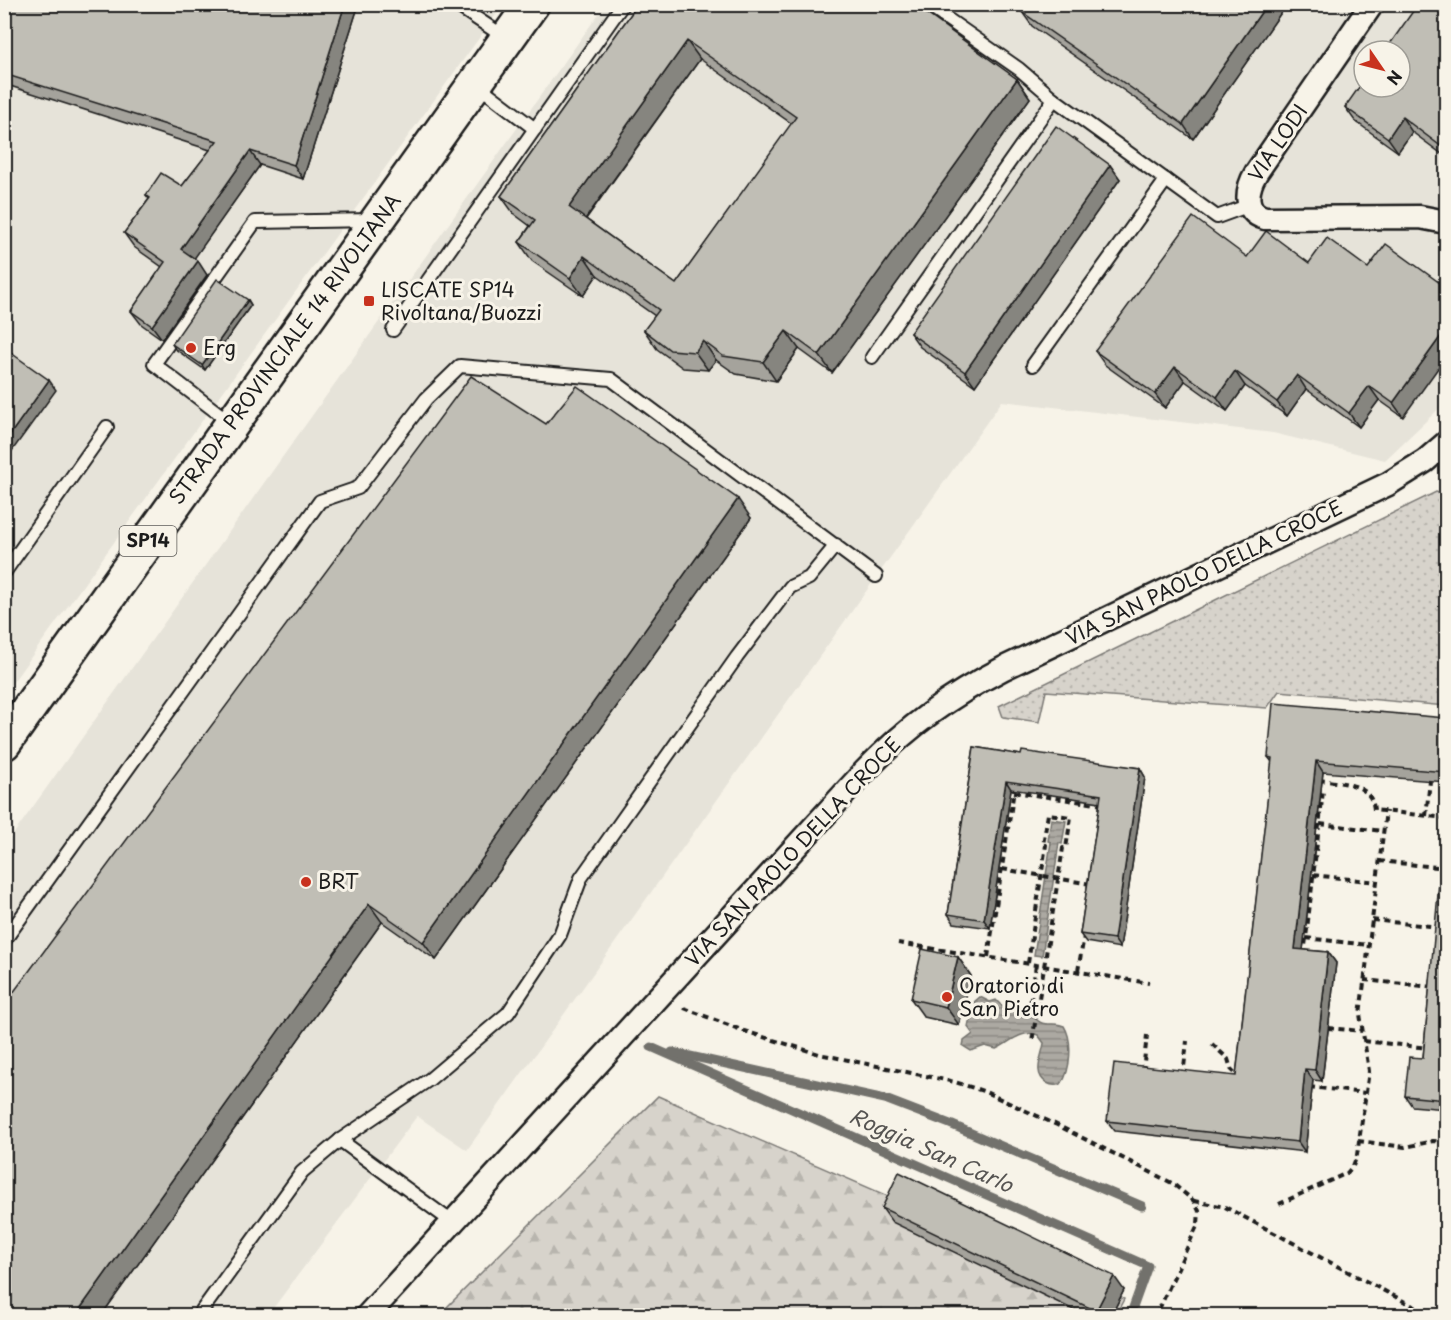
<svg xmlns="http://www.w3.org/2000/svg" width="1451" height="1320" viewBox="0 0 1451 1320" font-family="'Playpen Sans',sans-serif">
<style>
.built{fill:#e6e3d9;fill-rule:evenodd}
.grass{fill:url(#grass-dots);stroke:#7a7874;stroke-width:1.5}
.forest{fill:url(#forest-firs);stroke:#7a7874;stroke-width:1.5}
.water{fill:url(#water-rules);stroke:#72716c;stroke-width:1.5}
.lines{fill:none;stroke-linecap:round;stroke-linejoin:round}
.stream{stroke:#72716c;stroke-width:9}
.service-casing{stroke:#1c1c1c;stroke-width:16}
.minor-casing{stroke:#1c1c1c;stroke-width:27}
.primary-casing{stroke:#1c1c1c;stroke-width:38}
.path{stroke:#1c1c1c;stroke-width:4;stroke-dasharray:6 4.5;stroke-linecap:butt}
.service{stroke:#f7f3e8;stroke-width:12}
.minor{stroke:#f7f3e8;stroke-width:22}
.primary{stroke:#f7f3e8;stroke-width:33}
.wall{fill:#a5a39c;stroke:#1c1c1c;stroke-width:1.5;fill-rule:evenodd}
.shaded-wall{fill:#86857f;stroke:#1c1c1c;stroke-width:1.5}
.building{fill:#c0beb5;stroke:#1c1c1c;stroke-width:1.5;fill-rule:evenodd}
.poi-dot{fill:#c8321e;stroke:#f7f3e8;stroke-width:2}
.labels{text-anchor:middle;stroke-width:6;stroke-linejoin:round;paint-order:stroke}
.shield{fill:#f7f3e8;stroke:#5e5c59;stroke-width:1.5}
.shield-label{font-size:18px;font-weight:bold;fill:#1c1c1c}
.street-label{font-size:20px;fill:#1c1c1c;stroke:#f7f3e8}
.poi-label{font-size:20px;fill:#1c1c1c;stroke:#f7f3e8;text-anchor:start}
.water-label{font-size:21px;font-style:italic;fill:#565452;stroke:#f7f3e8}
</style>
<defs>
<pattern id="grass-dots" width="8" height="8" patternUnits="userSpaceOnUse" patternTransform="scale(1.5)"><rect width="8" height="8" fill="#d7d3cb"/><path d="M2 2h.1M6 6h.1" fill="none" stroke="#b8b5ae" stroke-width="1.8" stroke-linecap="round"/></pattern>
<pattern id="forest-firs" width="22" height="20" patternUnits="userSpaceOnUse" patternTransform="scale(1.5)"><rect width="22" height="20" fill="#d7d3cb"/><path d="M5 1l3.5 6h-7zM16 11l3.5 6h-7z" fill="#b8b5ae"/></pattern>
<pattern id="water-rules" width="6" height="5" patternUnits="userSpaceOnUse" patternTransform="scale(1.5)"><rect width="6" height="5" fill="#aca9a2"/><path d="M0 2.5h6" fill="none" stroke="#8b8983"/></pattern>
</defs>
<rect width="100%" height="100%" fill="#f7f3e8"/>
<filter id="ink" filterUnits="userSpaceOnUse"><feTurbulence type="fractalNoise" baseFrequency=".0167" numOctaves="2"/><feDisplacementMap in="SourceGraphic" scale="12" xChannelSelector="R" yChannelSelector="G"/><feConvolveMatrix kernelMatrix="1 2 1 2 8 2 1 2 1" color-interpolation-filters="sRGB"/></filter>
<g filter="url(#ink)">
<g class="built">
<path d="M5,5h498l-498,688z"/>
<path d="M605,5h841v397l-61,58 -112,-27 -271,-32 -535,749 -50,-34 -149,199 -263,1v-470zM1364,51h36v36h-36z"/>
</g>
<path class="grass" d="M1436,492l10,4v210l-167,-15 -12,17 -221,-17 -7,31 -36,-5 -4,-11z"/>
<path class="forest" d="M658,1096l466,203 -9,17h-677z"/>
<g class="water">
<path d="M1051,819l15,2 -4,23 -3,-1 -17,113 -8,-1 17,-113 -3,-1z"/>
<path d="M980,997l10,5 6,-2c14,15 7,5 22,7l6,9h9c12,14 18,4 31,10 9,14 7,45 -3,58 -5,2 -9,2 -14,-1 -15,-9 -5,-26 -3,-40l-6,-8c-16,-6 -29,8 -42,14l-11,-3 -14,5 -8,-5 1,-5 9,-7 -5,-7 1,-5 6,-5 -1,-15z"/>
</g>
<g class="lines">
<g class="stream">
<path d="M651,1047l497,219 -18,50"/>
<path d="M672,1052l213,47 65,25 192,82"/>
</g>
<g class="service-casing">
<g id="service">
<path d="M459,4l2,4 45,30"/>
<path d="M926,4l93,65 35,30 163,118 33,-12"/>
<path d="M476,84l59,45"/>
<path d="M393,330l230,-326"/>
<path d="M872,357l182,-258"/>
<path d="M1033,365l133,-185"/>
<path d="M231,423l-77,-59 101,-142 119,-2"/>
<path d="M4,573l103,-146"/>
<path d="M4,941l316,-440 38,-13 68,-89 34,-33 151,13 265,197"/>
<path d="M340,1140l112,82"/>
<path d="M198,1316l104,-144 38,-32 90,-61 78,-66 52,-78 21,-57 156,-221 53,-70 19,-9 27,-33"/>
</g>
</g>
<g class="minor-casing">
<g id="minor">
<path d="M1372,4l-116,169c-9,15 -14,39 9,45l155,-1 26,5"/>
<path d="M367,1316l498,-545c42,-44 85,-75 139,-103l384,-184 37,-23 21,-18"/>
</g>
</g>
<g class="primary-casing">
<path id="primary" d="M4,743l528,-739"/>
</g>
<g class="path">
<path d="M1319,780c21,3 53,2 55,30l72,8"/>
<path d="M1014,792l89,13"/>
<path d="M1426,816l4,-35"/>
<path d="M1320,824l63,7"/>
<path d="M1379,861l67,7"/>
<path d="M1002,869l89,15"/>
<path d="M1313,875l64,7"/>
<path d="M1372,920l67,7"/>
<path d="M1306,938l63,7"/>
<path d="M898,943l251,40"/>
<path d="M1304,955l19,-164"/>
<path d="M988,957l26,-167"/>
<path d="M1028,963l18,-118h-3l5,-31 23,3 -5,31h-3l-31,194"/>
<path d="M1036,965l-7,47 8,1"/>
<path d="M1078,971l6,-35"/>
<path d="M1364,980l69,7"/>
<path d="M684,1008l60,23 75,23 136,28 28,9 74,34 115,58 22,18 5,10 -1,13 -42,92"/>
<path d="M1328,1028l34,3"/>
<path d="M1364,1041l64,7"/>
<path d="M1212,1044l16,15 3,10 8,8"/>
<path d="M1143,1071l4,-36"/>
<path d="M1183,1076l4,-35"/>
<path d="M1309,1087l56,6"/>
<path d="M1358,1141l47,6 28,-6 13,1"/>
<path d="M1194,1201l31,6 207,109"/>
<path d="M1279,1204l68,-31 6,-7 4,-11 12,-84 -9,-57 26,-203"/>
</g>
<use href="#service" class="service"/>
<use href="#minor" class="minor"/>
<use href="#primary" class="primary"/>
</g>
<g class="wall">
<path d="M4,4h355l-56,175 -43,-14 -66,93 13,17 -45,64 -21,-15 -10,-13 31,-44 -28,-20 -10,-14 25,-34 -3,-4 36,-9 28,-36 -200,-64 -6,17z"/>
<path d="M638,4l379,75 13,19 -198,275 -33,-24 -23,32 -40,-7 -20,-14 -8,10 -25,-2 -26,-19 -13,-19 11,-14 -58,-41 -14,21 -51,-35 -13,-19 11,-16 -16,-12 -13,-18zM700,59l92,65 -116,160 -90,-65z"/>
<path d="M1027,4h260l-94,135 -161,-113 -10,-14z"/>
<path d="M1446,4v153l-34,-25 -14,20 -43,-31 -10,-14z"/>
<path d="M1110,165l10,14 -145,207 -55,-39 -10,-14z"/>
<path d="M1247,257l62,6 94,154 -24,-17 -20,27 -53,-38 -19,27 -42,-30 -18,25 -42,-30 -20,27 -60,-43 -10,-14z"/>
<path d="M248,300l3,5 -46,65 -30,-21 -3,-5z"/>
<path d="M546,424l205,94 -315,442 -54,-38 -281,394h-97z"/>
<path d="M1446,718v64l-123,-10 -20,178 25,2 8,11 -14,118 -9,-1 -8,72 -190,-21 -8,-10 129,-45 36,-314 -4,-5z"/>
<path d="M974,747l47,8 119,13 5,9 -25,171 -34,-6 -6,-8 20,-132 -89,-13 -21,139 -36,-5 -6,-9z"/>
<path d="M1446,818v291l-34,-3 -7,-10 18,-38z"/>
<path d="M958,957l13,19 -12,49 -35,-8 -13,-18z"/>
<path d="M882,1208l242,82 -13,26h-25l-194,-94z"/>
</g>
<g class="shaded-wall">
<path d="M345,4h14l-56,175 -9,-14z"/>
<path d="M1267,4h20l-94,135 -10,-15z"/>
<path d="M687,41l13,18 -119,166 -12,-18z"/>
<path d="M4,78l6,8 -6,17z"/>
<path d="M1017,79l13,19 -198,275 -13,-18z"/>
<path d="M1402,117l10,15 -14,20 -10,-14z"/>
<path d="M250,151l10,14 -69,98 -10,-14z"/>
<path d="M1110,165l10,14 -145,207 -10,-14z"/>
<path d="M584,256l13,19 -14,21 -13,-18z"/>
<path d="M198,261l9,14 -45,64 -10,-13z"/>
<path d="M248,300l3,5 -46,65 -3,-5z"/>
<path d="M1446,329v28l-43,60 -10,-14z"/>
<path d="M786,331l13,18 -23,32 -13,-19z"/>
<path d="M703,341l13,19 -8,10 -13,-18z"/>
<path d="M1175,367l10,14 -20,27 -10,-14z"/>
<path d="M1235,371l10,15 -18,25 -10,-14z"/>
<path d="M1297,375l9,14 -19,27 -10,-14z"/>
<path d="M49,380l7,10 -52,72v-19z"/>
<path d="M1369,386l10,14 -20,27 -10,-14z"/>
<path d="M738,499l13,19 -315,442 -13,-18z"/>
<path d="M1316,761l7,11 -21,187 -7,-10z"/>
<path d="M1140,768l5,9 -25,171 -6,-9z"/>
<path d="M1006,781l5,8 -21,139 -6,-8z"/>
<path d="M369,904l13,18 -281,394h-26z"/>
<path d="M1328,952l8,11 -14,118 -7,-11z"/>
<path d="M958,957l13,19 -12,49 -13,-18z"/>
<path d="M1305,1069l8,11 -8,72 -7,-10z"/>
<path d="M1114,1276l10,14 -13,26h-12l-3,-5z"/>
</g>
<g class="building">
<path d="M4,4h341l-51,161 -44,-14 -69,98 17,12 -46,65 -21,-15 34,-49 -41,-29 26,-35 -4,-3 15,-22 21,13 35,-45 -213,-67z"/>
<path d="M638,4h275l104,75 -198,276 -33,-24 -23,31 -40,-6 -20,-15 -8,11 -25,-2 -26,-20 15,-20 -75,-54 -14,22 -51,-36 16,-22 -34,-24zM687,41l109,76 -120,167 -107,-77z"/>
<path d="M1027,4h240l-84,120 -161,-112z"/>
<path d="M1418,4h28v146l-44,-33 -14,21 -43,-31 19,-27v7h36v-36h-15z"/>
<path d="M1056,126l54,39 -145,207 -55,-39z"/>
<path d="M1193,217l54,40 19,-26 43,32 18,-25 41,30 18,-24 54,39 6,-9v55l-53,74 -24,-17 -20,27 -52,-38 -20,27 -42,-31 -18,26 -42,-30 -20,27 -60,-43z"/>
<path d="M217,279l31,21 -46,65 -30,-21z"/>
<path d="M4,348l45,32 -45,63z"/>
<path d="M471,376l75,48 31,-38 161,113 -315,443 -54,-38 -294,412h-71v-311z"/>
<path d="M1273,703l173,15v54l-130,-11 -21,188 33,3 -13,118 -10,-1 -7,73 -191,-21 7,-58 122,13 36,-318 -4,-1z"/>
<path d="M974,747l47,8 1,-4 118,17 -26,171 -34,-5 21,-139 -95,-14 -22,139 -36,-6z"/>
<path d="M1445,818h1v282l-41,-4 4,-39 14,1z"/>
<path d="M922,949l36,8 -12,50 -35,-8z"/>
<path d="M899,1172l215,104 -18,35 -214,-103z"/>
</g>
</g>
<g class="poi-dot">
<rect x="363" y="295" width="12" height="12" rx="3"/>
<circle cx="191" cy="348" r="6"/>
<circle cx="306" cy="882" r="6"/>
<circle cx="947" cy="997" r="6"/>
</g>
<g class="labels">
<rect class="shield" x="119.5" y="526" width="57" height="30" rx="4.5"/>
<g class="shield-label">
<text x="148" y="547">SP14</text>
</g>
<g class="street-label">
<text transform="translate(1278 143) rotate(-56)" y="7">VIA LODI</text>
<text transform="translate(285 349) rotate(-54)" y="7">STRADA PROVINCIALE 14 RIVOLTANA</text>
<text transform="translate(1204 573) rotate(-26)" y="7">VIA SAN PAOLO DELLA CROCE</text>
<text transform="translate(793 852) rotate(-47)" y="7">VIA SAN PAOLO DELLA CROCE</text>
</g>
<g class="poi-label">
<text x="381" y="297">LISCATE SP14<tspan x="381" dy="23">Rivoltana/Buozzi</tspan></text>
<text x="203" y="355">Erg</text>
<text x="318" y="889">BRT</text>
<text x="959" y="993">Oratorio di<tspan x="959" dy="23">San Pietro</tspan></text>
</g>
<g class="water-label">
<text transform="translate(931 1151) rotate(24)" y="7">Roggia San Carlo</text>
</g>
</g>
<rect width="1451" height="1320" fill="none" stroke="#f7f3e8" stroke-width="24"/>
<rect x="12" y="12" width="1427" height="1296" fill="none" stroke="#1c1c1c" stroke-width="2" filter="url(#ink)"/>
<g transform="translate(1382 69) rotate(125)"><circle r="28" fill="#f7f3e8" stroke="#9f9d96" stroke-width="1.5"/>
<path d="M0-4.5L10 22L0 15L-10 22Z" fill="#c8321e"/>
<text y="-9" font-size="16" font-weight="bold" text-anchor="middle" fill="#1c1c1c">N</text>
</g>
</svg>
